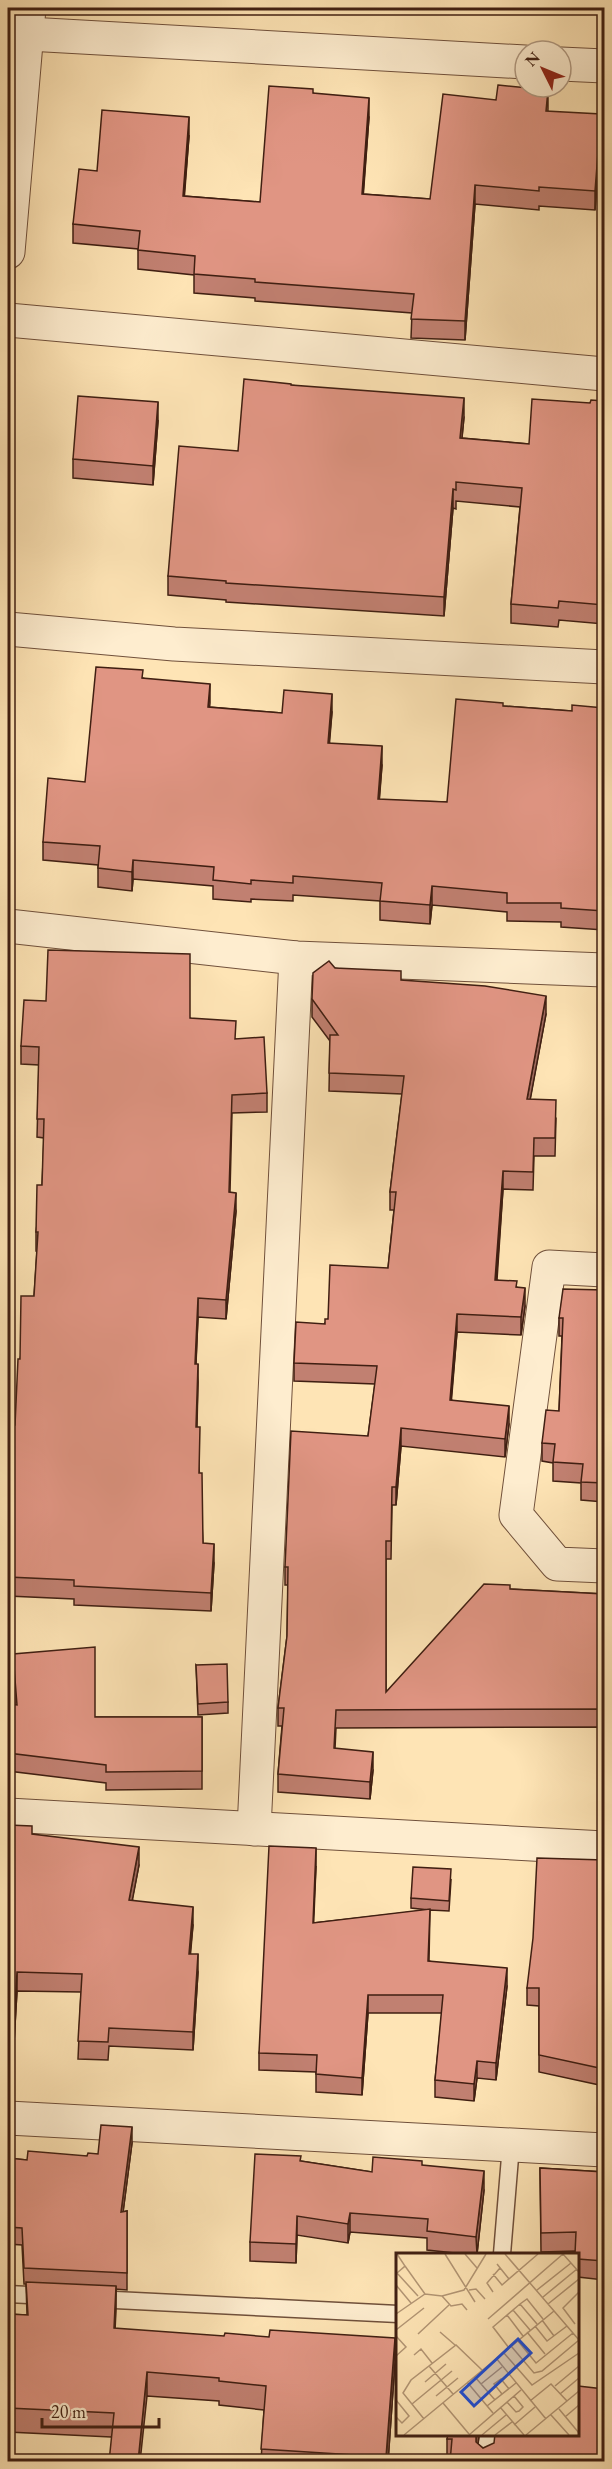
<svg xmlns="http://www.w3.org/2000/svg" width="612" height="2469" viewBox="0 0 612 2469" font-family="'EB Garamond',serif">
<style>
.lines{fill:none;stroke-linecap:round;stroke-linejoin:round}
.lane-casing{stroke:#70503b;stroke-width:19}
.street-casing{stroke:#70503b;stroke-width:35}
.lane{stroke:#feedcf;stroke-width:16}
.street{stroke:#feedcf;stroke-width:33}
.wall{fill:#c18071;stroke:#401f12;stroke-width:1.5}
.shaded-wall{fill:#9d685c;stroke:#401f12;stroke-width:1.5}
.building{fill:#e09583;stroke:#401f12;stroke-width:1.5}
.inset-road{fill:none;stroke:#b29574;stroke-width:1.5}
.view{fill:#1d4ed8;fill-opacity:0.15;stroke:#1d4ed8;stroke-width:3}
.inset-edge{fill:none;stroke:#401f12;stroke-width:3}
</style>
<rect width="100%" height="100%" fill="#fee4b5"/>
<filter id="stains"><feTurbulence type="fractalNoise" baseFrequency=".00333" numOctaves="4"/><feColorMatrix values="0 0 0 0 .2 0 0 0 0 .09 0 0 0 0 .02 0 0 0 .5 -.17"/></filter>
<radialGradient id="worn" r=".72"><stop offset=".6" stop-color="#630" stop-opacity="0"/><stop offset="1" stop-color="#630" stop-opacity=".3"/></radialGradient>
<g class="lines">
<g class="lane-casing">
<g id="lane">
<path d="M502,2254l9,-109"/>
<path d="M8,2294l41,2"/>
<path d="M95,2299l303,15"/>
<path d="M485,2462l3,-28"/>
</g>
</g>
<g class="street-casing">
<g id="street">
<path d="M28,34l497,28"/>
<path d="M561,64l43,2"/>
<path d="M8,252l21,-244"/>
<path d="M8,320l596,54"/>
<path d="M8,629l166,15 430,23"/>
<path d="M8,926l288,32 308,12"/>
<path d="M604,1270l-55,-3 -33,248 41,49 47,2"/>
<path d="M8,1815l596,33"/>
<path d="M254,1829l42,-871"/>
<path d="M8,2118l596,32"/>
</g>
</g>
<use href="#lane" class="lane"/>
<use href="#street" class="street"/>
</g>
<g class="wall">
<path d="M313,93l56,24 -6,77 67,5 118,-88 53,22 -6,77 -56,-4v4l-64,-6 -10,136 -54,-2 1,-25 -157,-12v-3l-61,-5v-18l-56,-6v-20l-65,-6v-19l24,-53 92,-35 -5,60 76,6z"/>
<path d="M604,208v112h-6v-19z"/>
<path d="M291,385l173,32 -2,21 67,6 61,-41 14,-2v223l-45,-4 -1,7 -47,-4v-19l9,-97 -64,-6v8l-3,-1 -9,108 -218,-14v-2l-58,-5v-19l70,-125z"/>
<path d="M158,421l-5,64 -80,-7v-19z"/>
<path d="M143,678l66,29 73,6 50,-1 -3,31 53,22 -3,35 68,2 56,-96 69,5 32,-3v222l-43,-3v-5l-54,-1v-9l-75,-7 -2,19 -50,-4v-19l-87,-6v6l-42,-2v3l-38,-3v-13l-80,-7 -1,12 -34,-4v-22l-55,-5v-18l42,-60z"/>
<path d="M335,968l66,12 145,34 -16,85 26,19 -1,38h-21l-1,34 -30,-1 -6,91 20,7 8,19 -4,29 -64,-3 -6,68 58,24 -4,33 -104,-11 -5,59h-4l-1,54h-5v133l124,-103 94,5v202l-5,-1 2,-68 -265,1 -1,21 38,21 -3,29 -92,-7v-18l4,-48h-4v-18l9,-72 1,-51h-3v-18l83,-131 7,-52 -81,-3v-18l34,-44 60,-51 6,-58h-4v-18l12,-98 -73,-3 1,-50 -18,-24v-18z"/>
<path d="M190,1018l46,21 31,54v19l-35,1 -2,79 6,19 -10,108 -28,-2 -2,47 2,18 -1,45 6,116 11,20 -3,48 -137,-6v-6l-66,-3v-109l7,-62 5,-66 14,-63 3,-45h-1v-19l6,-47 2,-47 -7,-1 2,-72 -18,-1v-18z"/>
<path d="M604,1290v212l-23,-2v-17l-28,-2v-18l-11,-2v-18l17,-32 3,-75h-3v-18z"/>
<path d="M13,1654l82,63h107v72l-96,1v-7l-98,-12v-67l7,1 -2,-34z"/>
<path d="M196,1665l32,37v11l-30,2z"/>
<path d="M8,1825l24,9 107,31 -7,35 61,25 -3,29 8,18 -5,78 -84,-4 -1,14 -30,-1 3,-67 -64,-1 -4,69h-5z"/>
<path d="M604,1860v226l-65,-14v-66l-12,-1v-17z"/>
<path d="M316,1866l-3,57 116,-13 -18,-2v-10l40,-18 -2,31 -19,-1 -1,51 78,25 -11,94 -19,-2 -3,23 -39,-4v-17l7,-67h-74l-6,82 -46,-3v-20l-57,-2v-17z"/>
<path d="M132,2143l-9,69 4,-1v79l-11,-1 -1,40 280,33 -7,100h-127l3,-52 -45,-5v-4l-72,-5 -36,41 -103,-5v-118l19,1 -1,-31h-2l-2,-39 -14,-1v-86l19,2 60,-4 11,-2z"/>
<path d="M301,2161l71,11 50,-7 62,25 -7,64h-13l-37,-4v-12l-77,-6 -2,11 -51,-8 -1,28 -46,-2v-19z"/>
<path d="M540,2168l64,4v108l-26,-3v-23l-3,-3 -34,1z"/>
<path d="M479,2434l-1,10 5,4 121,14h-157v-23z"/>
</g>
<g class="shaded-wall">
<path d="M548,90v19l-2,21v-19z"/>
<path d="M369,98v19l-7,96v-19z"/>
<path d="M601,114v19l-6,77v-19z"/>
<path d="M189,117v19l-6,79v-19z"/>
<path d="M475,185v19l-10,136v-19z"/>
<path d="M464,398v19l-4,40v-19z"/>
<path d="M158,402v19l-5,64v-19z"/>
<path d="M453,489v19l-9,108v-19z"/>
<path d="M210,684v19l-2,23v-19z"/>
<path d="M332,694v18l-4,50v-19z"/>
<path d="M382,746v19l-4,53v-19z"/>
<path d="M133,860v19l-1,12v-19z"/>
<path d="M432,886v19l-2,19v-19z"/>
<path d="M546,996v18l-19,103v-18z"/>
<path d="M503,1171v18l-8,109v-18z"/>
<path d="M236,1193v18l-10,108v-19z"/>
<path d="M525,1288v18l-4,29v-18z"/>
<path d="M198,1298v19l-3,65v-18z"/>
<path d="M457,1314v18l-7,86v-18z"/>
<path d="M198,1364v18l-2,63v-18z"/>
<path d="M509,1406v18l-4,33v-18z"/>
<path d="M401,1428v18l-5,59v-18z"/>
<path d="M214,1544v19l-3,48v-18z"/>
<path d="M373,1752v18l-3,29v-17z"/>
<path d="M139,1847v18l-10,53v-18z"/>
<path d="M316,1848v18l-3,74v-17z"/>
<path d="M193,1907v18l-4,47v-18z"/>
<path d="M198,1954v18l-5,78v-18z"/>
<path d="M507,1968v18l-11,94v-17z"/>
<path d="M17,1972v19l-4,69v-18z"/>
<path d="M368,1995v18l-6,82v-17z"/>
<path d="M477,2061v17l-3,23v-17z"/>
<path d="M132,2127v16l-11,85v-16z"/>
<path d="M484,2171v19l-7,64 -1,-17z"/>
<path d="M350,2213v19l-2,11v-19z"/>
<path d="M297,2216v19l-1,28v-19z"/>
<path d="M116,2286v24l-2,42v-24z"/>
<path d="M395,2338v24l-7,100h-2z"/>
<path d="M147,2372v24l-7,66h-2z"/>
<path d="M476,2434h3l-3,28z"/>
</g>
<g class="building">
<path d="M498,85l50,5 -2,21 55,3 -6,77 -56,-4v4l-64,-6 -10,136 -54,-2 3,-25 -159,-12v-3l-61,-5 1,-18 -57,-6 2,-19 -67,-7 6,-55 18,2 5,-61 87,7 -6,79 77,6 9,-116 44,3v4l56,5 -7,96 68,5 13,-105 53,6z"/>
<path d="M604,208v93h-6z"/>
<path d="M244,379l47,5v1l173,13 -4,40 69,6 3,-45 58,4 1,-3 13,1v204l-45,-4 -1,7 -47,-4 11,-116 -66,-6v8l-3,-1 -9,108 -218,-14v-2l-58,-5 11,-130 59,5z"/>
<path d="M78,396l80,6 -5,64 -80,-7z"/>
<path d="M96,667l47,3 -1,8 68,6 -2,23 74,6 2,-23 48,4 -4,49 54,3 -4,53 69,3 9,-103 47,4v3l69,5v-6l32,3v203l-43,-3v-5h-54v-10l-75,-7 -2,19 -50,-4 2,-18 -89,-7v7l-42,-3v4l-38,-4 1,-13 -81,-7 -1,12 -34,-4 2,-22 -57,-4 5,-64 37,4z"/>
<path d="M48,950l142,4v64l46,3 -1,18 29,-2 3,56 -35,2 -3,97 7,1 -10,107 -28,-2 -3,66h3l-2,63h4l-1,46h3l1,70 11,1 -3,49 -137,-7v-6l-66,-3v-152h7l3,-66h2l1,-63h13l4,-64h-2l1,-47h5l2,-66h-7l2,-72 -18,-1 3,-46 22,1z"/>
<path d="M329,961l6,7 66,3v9l84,6 61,10 -19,103 29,1 -1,38h-21l-1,34 -30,-1 -8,109 22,1 -1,6 9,1 -4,29 -64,-3 -7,86 59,6 -4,33 -104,-11 -5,59h-4l-1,54h-5v151l98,-108 26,1v4l94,5v184l-5,-1 3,-68 -266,1 -2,38 39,4 -3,30 -92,-8 6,-66h-6l9,-72 1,-69h-3l6,-136 77,5 9,-70 -83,-3 2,-41 29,2v-5h3l2,-54 58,3 8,-76h-6l14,-116 -75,-3 1,-38h8l-26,-36 1,-26z"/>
<path d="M563,1289l41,1v193l-23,-1 2,-18 -30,-2 2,-18 -13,-1 4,-33 13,1 4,-93h-4z"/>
<path d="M95,1647v70h107v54l-96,1v-7l-98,-12v-49l9,1 -4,-51z"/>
<path d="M227,1664l1,38 -30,2 -2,-39z"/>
<path d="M8,1825l24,1v8l107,13 -10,53 64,7 -4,47h9l-5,78 -84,-4 -1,14 -30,-1 4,-67 -65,-2 -4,70h-5z"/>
<path d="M269,1846l47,2 -3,75 117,-14 -2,52 79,7 -11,95 -19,-2 -3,23 -39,-4 8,-85h-75l-6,83 -46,-4 1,-19 -58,-2z"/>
<path d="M537,1858l67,2v209l-65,-14v-67h-12l6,-50z"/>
<path d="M413,1867l38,2 -2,32 -38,-3z"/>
<path d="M101,2125l31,2 -11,85 6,-1v62l-103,-5 -2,-40 -14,-1v-69l19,2 1,-9 59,5 1,-3 10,1z"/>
<path d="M255,2154l46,2 -1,5 72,11 1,-15 49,4v4l62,6 -8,66 -49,-6 1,-12 -78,-6 -2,11 -51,-8 -1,28 -46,-2z"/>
<path d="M540,2168l64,4v89l-26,-2v-5h-3l1,-22 -35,1z"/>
<path d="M26,2282l90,4 -2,42 110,8 1,-3 44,4 1,-7 125,8 -9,119 -125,-8 5,-63 -47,-5v-3l-72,-6 -9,90h-29l5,-49 -106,-5v-94l20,1z"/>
<path d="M578,2386l26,3v73h-154l2,-23h-5l1,-5h28v8l7,6 11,-5 1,-9h83z"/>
</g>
<g transform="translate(396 2253)">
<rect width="183" height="183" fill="#fee4b5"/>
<path class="inset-road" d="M1,1l8,12 -8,7M49,1l30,48M69,1l12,14M109,1l74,86M101,11l12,15M9,13l20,28M1,20l21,23M97,21l9,11 36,-31M0,32l15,18M73,37l7,-1 9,10M141,37l34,-27M97,39l-6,-9 13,-15M46,43l9,10 11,-2 5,6M147,44l34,-28M124,51l17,20M152,51l31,-25M117,57l17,20M0,61l29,-20 17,2 22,-6 22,-36M111,62l16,21M92,66l75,-65 16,18M146,67l12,16M179,71l-12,-16 16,-16M139,73l12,15 20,-15M0,77l28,-22M44,79l15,13M131,79l18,22M22,81l31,-29M0,83l10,11 -10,9M122,88l18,22 37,-30M115,93l23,27 8,-2 37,-31M113,95l-16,-21 27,-23 7,-5 16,20M107,99l29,33 47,-32M18,102l7,-6 11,14M100,105l50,61M33,113l24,28M79,124l20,23M29,129l21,-18M71,129l26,31M85,131l21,-17M159,133l24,-20M106,141l-8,-10 7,-5 8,10M164,141l19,-16M40,143l22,-18M0,147l13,16 -7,7 -6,-6M134,148l21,-17 16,17M111,149l9,10 3,-1 4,-4 -9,-11M47,150l26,31M16,151l40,-33M91,153l29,-23M104,154l24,28M163,156l20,24M155,162l18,20M169,164l14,-12M28,166l-21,-26 8,-13 45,-35 26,25M118,172l21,-18M8,182l150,-124M73,182l52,-45M86,182l24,-20M99,182l17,-13M130,182l53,-44"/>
<path class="view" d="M122,86l13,14 -57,53 -13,-14z"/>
<rect width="183" height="183" class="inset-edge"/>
</g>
<rect width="612" height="2469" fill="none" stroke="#fee4b5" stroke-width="30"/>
<rect x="9" y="9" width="594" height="2451" fill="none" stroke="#401f12" stroke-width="3"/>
<rect x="15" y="15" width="582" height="2439" fill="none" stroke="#401f12" stroke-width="1.5"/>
<g transform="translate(543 69) rotate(313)"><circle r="28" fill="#feedcf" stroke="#b29b83" stroke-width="1.5"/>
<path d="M0-4.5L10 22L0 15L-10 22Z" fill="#8f2418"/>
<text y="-9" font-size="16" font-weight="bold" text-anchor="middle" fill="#401f12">N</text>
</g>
<path d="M42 2418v9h117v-9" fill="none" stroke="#401f12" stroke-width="3"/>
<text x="51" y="2418" font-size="18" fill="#401f12" stroke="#feedcf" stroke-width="4.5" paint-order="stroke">20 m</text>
<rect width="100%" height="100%" filter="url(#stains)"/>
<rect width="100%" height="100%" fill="url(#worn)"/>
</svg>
